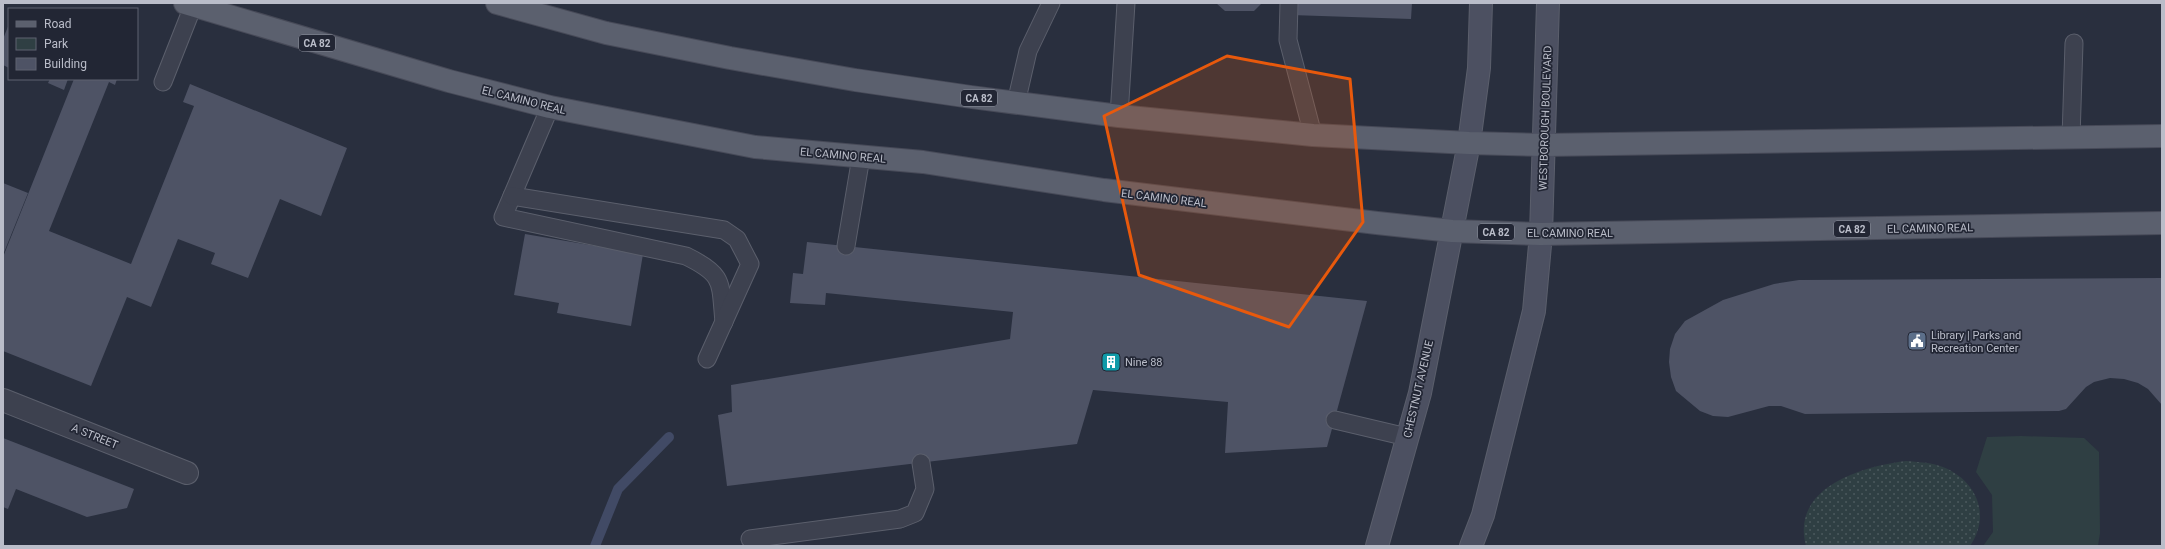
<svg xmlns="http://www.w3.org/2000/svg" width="2165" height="549" viewBox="0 0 2165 549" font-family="Roboto,sans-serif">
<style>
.grass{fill:url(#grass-dots)}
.park{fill:#2f3f43}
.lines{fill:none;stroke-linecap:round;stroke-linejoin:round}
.stream{stroke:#414a65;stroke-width:10}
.building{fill:#4e5365}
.lane-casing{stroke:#5b5f6c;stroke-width:19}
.street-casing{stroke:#5b5f6c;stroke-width:24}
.secondary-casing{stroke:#5b5f6c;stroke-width:24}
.primary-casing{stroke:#474a58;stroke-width:24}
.lane{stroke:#3d414f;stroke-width:17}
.street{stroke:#3d414f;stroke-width:22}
.secondary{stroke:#4c5061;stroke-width:22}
.primary{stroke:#5b606e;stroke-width:22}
.marked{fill:#e8590c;fill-opacity:0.2;stroke:#e8590c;stroke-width:3;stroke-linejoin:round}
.labels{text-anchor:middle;stroke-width:3.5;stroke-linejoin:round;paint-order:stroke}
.shield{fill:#222634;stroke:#8c909c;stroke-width:1}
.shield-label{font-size:10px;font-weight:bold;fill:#babdc9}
.street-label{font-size:11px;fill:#babdc9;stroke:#222634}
.poi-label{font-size:11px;fill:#babdc9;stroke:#222634;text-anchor:start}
</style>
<defs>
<pattern id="grass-dots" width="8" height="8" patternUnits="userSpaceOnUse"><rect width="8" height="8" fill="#2f3f43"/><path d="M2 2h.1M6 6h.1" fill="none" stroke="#4b595d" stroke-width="1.8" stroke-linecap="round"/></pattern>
</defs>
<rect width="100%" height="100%" fill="#292f3e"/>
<path class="grass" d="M1906,461c9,1 18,1 27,3 39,9 61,47 37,82h-164c-16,-59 57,-80 100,-85z"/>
<path class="park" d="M2021,436l63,2 15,14 1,81 -2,13h-115l10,-14 -1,-37 -16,-23 11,-35z"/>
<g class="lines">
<path class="stream" d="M595,546l23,-57 51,-52"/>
</g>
<g class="building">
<path d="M1216,3h46l-8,8h-29z"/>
<path d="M1291,3h121l-1,16 -120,-4z"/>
<path d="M9,24v44l-6,-3v-26z"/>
<path d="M50,79h18l-4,11 -16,-7z"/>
<path d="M74,79h43l-2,6 -6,-3 -60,149 82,33 63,-158 -11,-4 7,-18 157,64 -26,68 -41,-17 -32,79 -37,-14 4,-11 -37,-14 -27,68 -24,-10 -36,89 -88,-35v-94z"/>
<path d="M3,183l25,10 -25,62z"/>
<path d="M525,234l118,20 -12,72 -74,-13 2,-10 -45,-8z"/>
<path d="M807,242l560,59 -40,146 -102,6 3,-51 -135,-12 -16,54 -350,42 -9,-71 14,-3 -1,-27 279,-46 3,-27 -187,-19 -1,12 -35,-2 3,-30 10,1z"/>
<path d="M2162,278v127l-14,-16 -10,-6 -14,-4 -14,-1 -16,4 -8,5 -20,22 -7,2 -254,3 -24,-8h-12l-41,11 -15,-1 -13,-5 -24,-20 -5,-14 -2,-15 1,-13 5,-15 10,-13 38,-21 51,-16 25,-4z"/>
<path d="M3,438l131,51 -7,19 -40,9 -71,-28 -8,20 -5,-2z"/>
</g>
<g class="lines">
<g class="lane-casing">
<g id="lane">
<path d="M1289,3l-1,37 25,95"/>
<path d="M163,82l30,-76"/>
<path d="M1016,103l12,-52 23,-48"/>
<path d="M550,107l-47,110 183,39c39,19 34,26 38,66"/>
<path d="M1119,116l7,-113"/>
<path d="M2071,138l3,-95"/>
<path d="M512,196l212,34 13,9 13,25 -43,95"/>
<path d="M846,246l15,-89"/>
<path d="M1335,420l72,17"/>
<path d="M750,539l150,-20 15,-6 10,-24 -4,-26"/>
</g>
</g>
<g class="street-casing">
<path id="street" d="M3,400l184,73"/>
</g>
<g class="secondary-casing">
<g id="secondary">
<path d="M1377,546l43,-153 49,-250 10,-75 2,-65"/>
<path d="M1471,546l12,-31 51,-204 7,-77 7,-231"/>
</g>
</g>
<g class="primary-casing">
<g id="primary">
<path d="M185,3l264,78 101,26 205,40 168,15 181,28 273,33 75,8 89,3 621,-11"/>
<path d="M497,3l109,30 124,25 125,22 116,17 148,19 194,19 156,8 75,2 618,-9"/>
</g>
</g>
<use href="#lane" class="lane"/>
<use href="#street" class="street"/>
<use href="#secondary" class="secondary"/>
<use href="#primary" class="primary"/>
</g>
<path class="marked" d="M1227,56l123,23 13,143 -74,105 -150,-52 -35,-159z"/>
<defs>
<g id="civic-square" transform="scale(1)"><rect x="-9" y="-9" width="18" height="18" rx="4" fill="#5c6f8a" stroke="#222634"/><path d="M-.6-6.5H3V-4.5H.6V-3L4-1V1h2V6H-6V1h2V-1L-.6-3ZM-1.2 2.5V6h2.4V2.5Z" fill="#fff"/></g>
<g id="building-square" transform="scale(1)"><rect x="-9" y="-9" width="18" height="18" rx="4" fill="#0f9aa8" stroke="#222634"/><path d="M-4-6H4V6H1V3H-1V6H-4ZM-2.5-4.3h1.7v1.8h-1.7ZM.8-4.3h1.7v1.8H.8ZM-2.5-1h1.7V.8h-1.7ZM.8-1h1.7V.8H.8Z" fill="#fff"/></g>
</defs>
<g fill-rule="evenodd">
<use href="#civic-square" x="1917" y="341"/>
<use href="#building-square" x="1111" y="362"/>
</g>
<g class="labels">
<g class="shield">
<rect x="299" y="35" width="36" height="16" rx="3"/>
<rect x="961" y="90" width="36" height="16" rx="3"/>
<rect x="1834" y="221" width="36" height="16" rx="3"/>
<rect x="1478" y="224" width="36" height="16" rx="3"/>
</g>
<g class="shield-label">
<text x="317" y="47">CA 82</text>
<text x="979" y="102">CA 82</text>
<text x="1852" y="233">CA 82</text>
<text x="1496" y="236">CA 82</text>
</g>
<g class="street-label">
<text transform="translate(524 100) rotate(14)" y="4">EL CAMINO REAL</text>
<text transform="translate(1545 118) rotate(-88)" y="4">WESTBOROUGH BOULEVARD</text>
<text transform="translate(843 155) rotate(5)" y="4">EL CAMINO REAL</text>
<text transform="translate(1164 198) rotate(7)" y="4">EL CAMINO REAL</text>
<text transform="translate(1930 228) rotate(-1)" y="4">EL CAMINO REAL</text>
<text x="1570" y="237">EL CAMINO REAL</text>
<text transform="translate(1418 389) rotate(-77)" y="4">CHESTNUT AVENUE</text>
<text transform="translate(95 436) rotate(22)" y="4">A STREET</text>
</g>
<g class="poi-label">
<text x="1931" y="339">Library | Parks and<tspan x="1931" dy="13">Recreation Center</tspan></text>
<text x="1125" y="366">Nine 88</text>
</g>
</g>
<rect width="2165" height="549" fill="none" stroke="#babdc9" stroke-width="8"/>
<rect x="8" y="8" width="130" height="72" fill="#222634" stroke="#5f6270"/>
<rect x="16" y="21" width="20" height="6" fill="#5b606e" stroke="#5f6270"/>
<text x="44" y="28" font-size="12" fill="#babdc9">Road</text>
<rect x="16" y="38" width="20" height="12" fill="#2f3f43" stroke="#5f6270"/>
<text x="44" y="48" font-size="12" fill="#babdc9">Park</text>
<rect x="16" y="58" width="20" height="12" fill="#4e5365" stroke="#5f6270"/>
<text x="44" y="68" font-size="12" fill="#babdc9">Building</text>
</svg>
